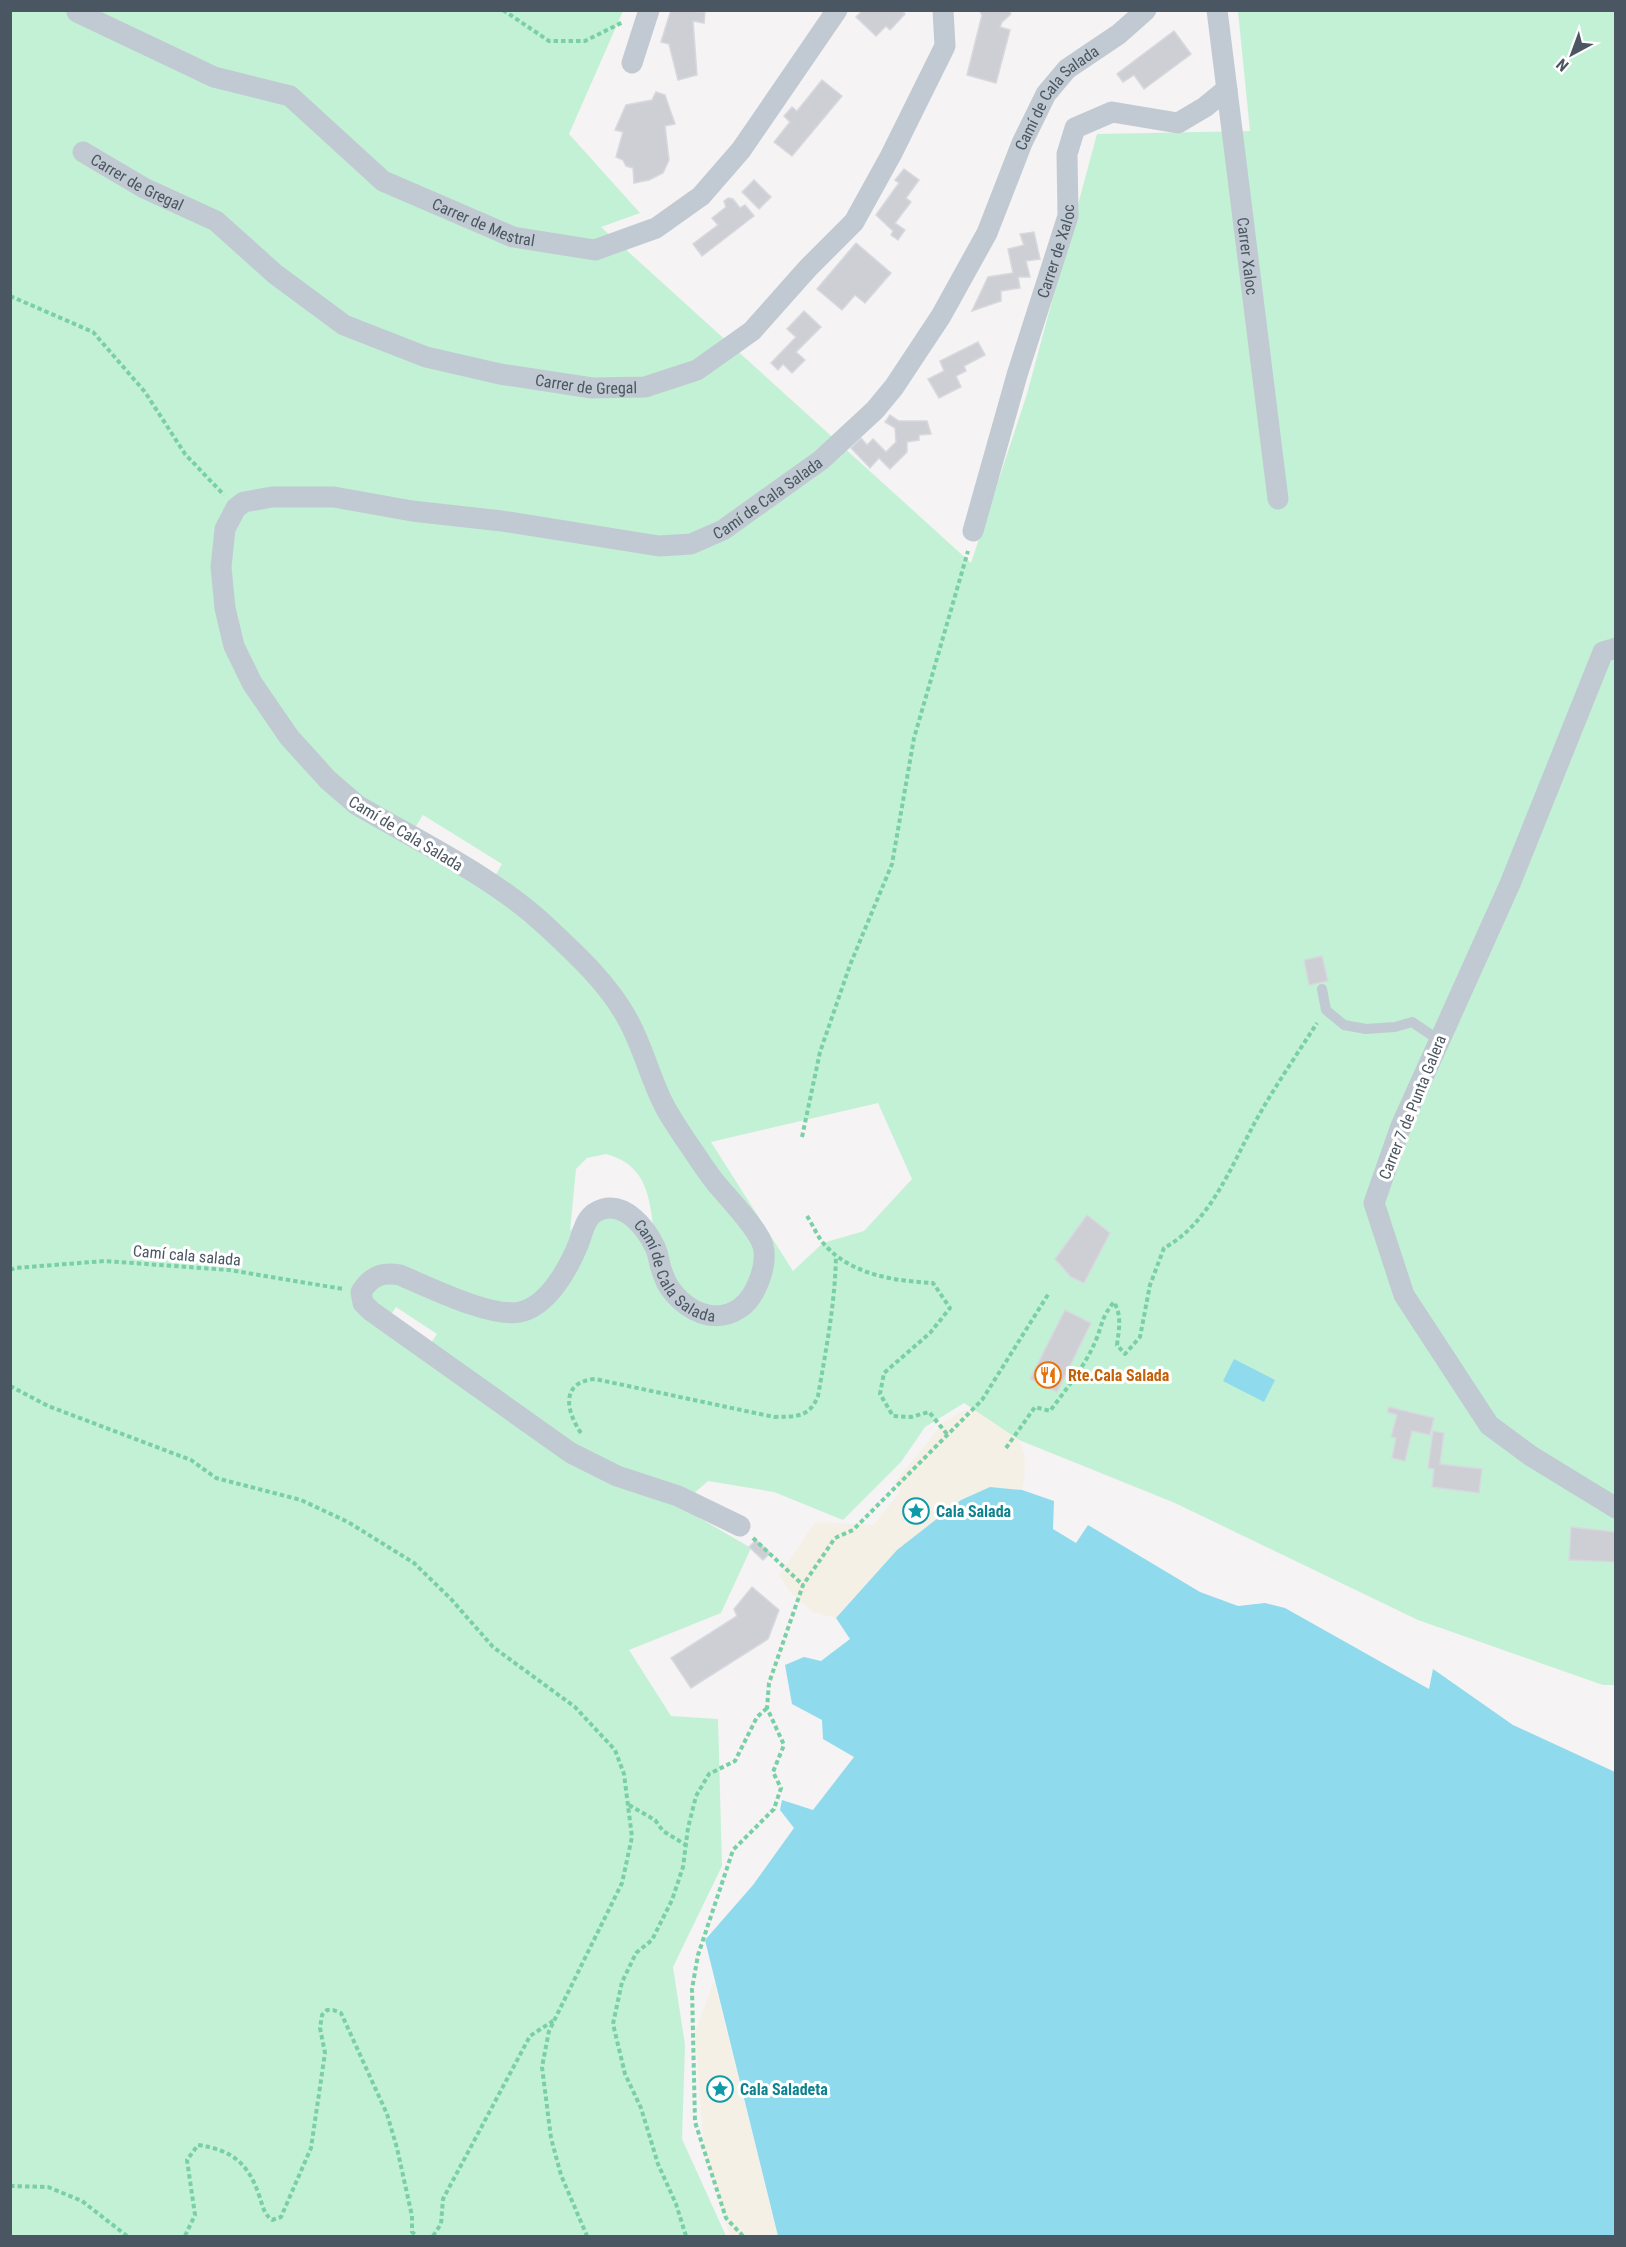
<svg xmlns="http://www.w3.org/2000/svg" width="1626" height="2247" viewBox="0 0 1626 2247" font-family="'Roboto Condensed',sans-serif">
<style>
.green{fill:#c3f1d5;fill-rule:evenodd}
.sand{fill:#f5f0e5}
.water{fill:#90daee}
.building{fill:#cdcfd5;stroke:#d7d9de;stroke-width:1.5}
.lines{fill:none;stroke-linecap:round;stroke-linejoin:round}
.path{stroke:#7ad0a6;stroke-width:4;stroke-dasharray:4.5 3;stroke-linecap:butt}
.lane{stroke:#c1cad2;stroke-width:10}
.street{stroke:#c1cad2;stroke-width:21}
.labels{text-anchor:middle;stroke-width:6;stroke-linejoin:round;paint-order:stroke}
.street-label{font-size:16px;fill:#4a5661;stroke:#fff}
.food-label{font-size:16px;font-weight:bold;fill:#c56008;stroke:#fff;text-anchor:start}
.culture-label{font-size:16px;font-weight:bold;fill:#0d838f;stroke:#fff;text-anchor:start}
</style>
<rect width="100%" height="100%" fill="#f5f3f3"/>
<path class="green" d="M11,11h612l-54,123 71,79 -39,14 370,336 56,-169 70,-260 153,-3 -12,-120h377v1674h-12l-185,-65 -243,-117 -156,-63 -55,-37 -39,24 -24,35 -58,58 -69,-28 -66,-11 -17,15 5,20 55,32 -30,65 -92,37 42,66 47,3 4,147 -49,101 12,78 -3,94 44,97h-715zM423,815l79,49 -8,14 -80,-49zM878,1103l34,76 -48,52 -41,12 -30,28 -82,-129zM606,1154c37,10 43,37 47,71l-66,-15 -17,21 6,-62 11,-11zM396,1307l41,27 -8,12 -41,-27z"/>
<g class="sand">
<path d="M965,1410l10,1 44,29 5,14 1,20 -3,16 -32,-3 -93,63 -61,68 -23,-6 -23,-20 -11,-16 36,-54 59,3 27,-35 -7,-7 50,-61z"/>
<path d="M714,1981l64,255h-48l-26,-89 -9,-115z"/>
</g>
<g class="water">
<path d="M1234,1359l41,21 -11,22 -41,-21z"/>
<path d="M990,1487l32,3 32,11 -1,28 23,14 12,-18 112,67 38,14 27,-3 20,5 144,81 4,-20 80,56 102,47v464h-837l-73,-296 48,-55 41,-57 -14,-18 2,-10 31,10 41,-53 -31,-18 -1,-19 -30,-16 -7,-39 19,-8 17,4 29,-22 -14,-21 61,-68 64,-50z"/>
</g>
<g class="building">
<path d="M671,10l34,2 -1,11 -11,-2 4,54 -19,5 -9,-36 -8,-2z"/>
<path d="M863,10h39l3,4 -15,16 -4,-4 -10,10 -20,-19z"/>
<path d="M979,10h29l3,4 -9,8 -2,5 10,3 -14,53 -29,-8 15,-60z"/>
<path d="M1174,31l17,23 -47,35 -10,-14 -11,7 -6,-8z"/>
<path d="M822,80l20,16 -50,60 -18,-14 16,-20 -6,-6 8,-9 5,4z"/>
<path d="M656,92l9,3 10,29 -10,2 4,34 -6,13 -14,7 -15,3 -1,-15 -7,-2 -3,-6 -7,-3 7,-25 -8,-2 11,-25 26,-5z"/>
<path d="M904,169l15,11 -13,18 5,4 -16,21 10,7 -7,10 -7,-5 2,-4 -17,-16 23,-32 -4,-3z"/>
<path d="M754,180l17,17 -12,12 -17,-17z"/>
<path d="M728,198l5,1 7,9 5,-3 9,11 -52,40 -9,-12 25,-19 -6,-7 14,-11 -2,-6z"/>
<path d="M1034,232l6,27 -14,2 4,16h-12l2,11 -19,3v10l-29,10 16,-34 25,-4 -5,-24 16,-4 -4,-11z"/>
<path d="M856,243l35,30 -26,30 -10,-8 -13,15 -25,-21z"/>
<path d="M804,311l17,16 -25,25 9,8 -13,13 -9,-9 -5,6 -7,-7 25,-26 -9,-8z"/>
<path d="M978,342l7,13 -21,11 2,5 -10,5 5,11 -22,11 -11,-19 16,-8 -4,-10z"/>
<path d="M890,415l9,6h28l4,13 -12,1v5l-12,2v10l-17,17 -11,-11 -9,10 -19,-20 10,-10 6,7 6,-6 13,13 10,-10 -1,-14 -10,-6z"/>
<path d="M1322,956l6,25 -19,4 -5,-25z"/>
<path d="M1087,1215l23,18 -26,50 -13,-6 -16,-18z"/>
<path d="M1065,1310l26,13 -34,69 -27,-13z"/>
<path d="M1389,1407l45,11 -4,17 -18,-4 -7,30 -13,-3 4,-20 -5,-1 6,-22 -10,-3z"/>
<path d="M1433,1431l11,2 -4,31 42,5 -3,24 -47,-6 2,-18 -6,-1z"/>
<path d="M1571,1527l45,5v30l-47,-2z"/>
<path d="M756,1540l14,13 -7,7 -14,-13z"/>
<path d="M752,1587l27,23 -11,29 -77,49 -20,-30 66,-42 -3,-7z"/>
</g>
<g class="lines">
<g class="path">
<path d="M503,10l46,31h36l38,-19"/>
<path d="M10,296l83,36 52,60 40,62 39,41"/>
<path d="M802,1137l18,-85 30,-87 42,-101 22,-126 54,-187"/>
<path d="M807,1216c6,9 10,20 17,28 27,31 71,37 109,39l17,25 -20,25 -46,40 -4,21 13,22 18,1 18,-5 18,22"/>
<path d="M10,1270l5,-2 90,-7 124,9 114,19"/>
<path d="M10,1386l38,20 143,54 25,18 85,22 47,22 66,41 37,36 42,48 82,60 40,43 9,24 8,63 -10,46 -73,148 -7,36 9,71 10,37 26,61"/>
<path d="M581,1433c-15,-22 -21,-51 14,-54l179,38c21,-1 35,2 44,-21 8,-46 17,-92 18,-140"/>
<path d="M1006,1448l29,-41 15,4c17,-23 35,-45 46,-71 7,-17 5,-22 18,-38 8,14 5,27 3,43l8,9 15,-17 10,-52 14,-37c45,-24 67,-81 90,-124 19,-35 42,-68 63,-101"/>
<path d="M753,1538l50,47"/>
<path d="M629,1805l26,15 8,11 23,14"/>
<path d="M10,2186l38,1 34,14 45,35"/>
<path d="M185,2236l10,-21 -8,-55 11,-15c34,5 50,18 61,50 4,11 4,18 13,25l9,-3 30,-69 14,-95 -5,-25 2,-13 5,-5h6l8,3 46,101 10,34 15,68v16l5,4"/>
<path d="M433,2236l8,-12 2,-25 87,-163 23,-15"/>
<path d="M686,2236l-10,-32 -18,-40 -17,-56 -16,-34 -12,-50 9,-42 14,-29 16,-13 20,-40 11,-33 5,-39 8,-32 13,-22 26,-13 22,-44 10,-9"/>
<path d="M743,2236l-17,-18 -31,-96 -3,-133 6,-34 35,-105 41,-41 7,-21 -8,-16 11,-27 -17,-37 2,-25 34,-98 32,-47 18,-8 129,-130 67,-107"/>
</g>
<path class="lane" d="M1322,989l4,21 18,15 22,4 29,-2 17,-5 27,18"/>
<g class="street">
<path id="s1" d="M1217,10l61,489"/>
<path id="s2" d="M77,12l137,65 76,19 93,85 130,56 82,13 61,-22 45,-32 40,-46 96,-140"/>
<path d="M632,63l17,-53"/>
<path id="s3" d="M83,152l61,36 72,33 59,53 69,51 82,32 74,17 92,14 53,-1 52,-17 55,-39 56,-63 46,-46 37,-67 54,-109 -2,-36"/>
<path id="s4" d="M973,531l44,-156 51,-159 -1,-62 8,-26 37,-16 66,11 27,-16 22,-18"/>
<path d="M1616,648l-13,4 -93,232 -109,242 -27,77 30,92 85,130 42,31 85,52"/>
<path id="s5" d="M740,1526l-62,-30 -61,-20 -46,-23 -200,-142 -8,-8 -2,-11c10,-16 21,-20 39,-17 29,12 90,43 120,37 28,-6 48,-43 58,-67 6,-15 7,-31 25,-36 23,-6 43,19 52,38 4,8 4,18 8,27 6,19 25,37 45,41 11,2 22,0 32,-7 16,-11 28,-43 23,-62 -5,-18 -36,-49 -48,-64 -11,-14 -20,-29 -30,-43 -7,-11 -15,-22 -21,-34 -14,-27 -21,-58 -36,-85 -19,-36 -53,-67 -83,-95 -53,-49 -125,-83 -188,-120l-29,-25 -39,-43 -37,-54 -18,-37 -9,-38 -4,-41 4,-38 11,-21 8,-6 28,-5h62l78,14 90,10 157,25 32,-2 32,-14 98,-70 54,-50 19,-23 47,-71 46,-83 35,-90 24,-49 21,-25 52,-35 27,-24"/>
</g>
</g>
<defs>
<g id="restaurant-ring" transform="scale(1.35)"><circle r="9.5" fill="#fff" stroke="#e8710a" stroke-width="1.5"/><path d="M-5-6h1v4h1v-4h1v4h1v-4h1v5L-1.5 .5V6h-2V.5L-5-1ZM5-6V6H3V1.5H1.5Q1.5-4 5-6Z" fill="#e8710a"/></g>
<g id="sight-ring" transform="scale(1.35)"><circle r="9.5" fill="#fff" stroke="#0f9aa8" stroke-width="1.5"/><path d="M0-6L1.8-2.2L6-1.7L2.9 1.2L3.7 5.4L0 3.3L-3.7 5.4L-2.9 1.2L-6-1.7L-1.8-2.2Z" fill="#0f9aa8"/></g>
</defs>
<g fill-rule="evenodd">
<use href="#restaurant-ring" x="1048" y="1375"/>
<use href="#sight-ring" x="916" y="1511"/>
<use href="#sight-ring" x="720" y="2089"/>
</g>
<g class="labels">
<g class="street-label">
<text dy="6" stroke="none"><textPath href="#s5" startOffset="3042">Camí de Cala Salada</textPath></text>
<text dy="6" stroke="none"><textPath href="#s3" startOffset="62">Carrer de Gregal</textPath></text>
<text dy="6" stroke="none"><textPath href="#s2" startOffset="465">Carrer de Mestral</textPath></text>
<text dy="6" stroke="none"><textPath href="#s4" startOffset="292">Carrer de Xaloc</textPath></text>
<text dy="6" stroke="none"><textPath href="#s1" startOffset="248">Carrer Xaloc</textPath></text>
<text dy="6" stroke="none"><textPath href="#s3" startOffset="566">Carrer de Gregal</textPath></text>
<text dy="6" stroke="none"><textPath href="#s5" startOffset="2538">Camí de Cala Salada</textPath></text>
<text transform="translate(406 833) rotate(31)" y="6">Camí de Cala Salada</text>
<text transform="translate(1412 1107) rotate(-68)" y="6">Carrer 7 de Punta Galera</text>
<text transform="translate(187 1255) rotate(5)" y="6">Camí cala salada</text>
<text dy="6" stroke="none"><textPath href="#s5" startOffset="866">Camí de Cala Salada</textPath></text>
</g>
<g class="food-label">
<text x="1068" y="1381">Rte.Cala Salada</text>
</g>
<g class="culture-label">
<text x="936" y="1517">Cala Salada</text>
<text x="740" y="2095">Cala Saladeta</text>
</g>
</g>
<rect width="1626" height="2247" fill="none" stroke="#4a5661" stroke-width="24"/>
<g transform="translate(1572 54) rotate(221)" stroke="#ffffff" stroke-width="4.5" paint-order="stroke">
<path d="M0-4.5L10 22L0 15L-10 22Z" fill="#4a5661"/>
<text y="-9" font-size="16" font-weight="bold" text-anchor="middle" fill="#4a5661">N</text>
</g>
</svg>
